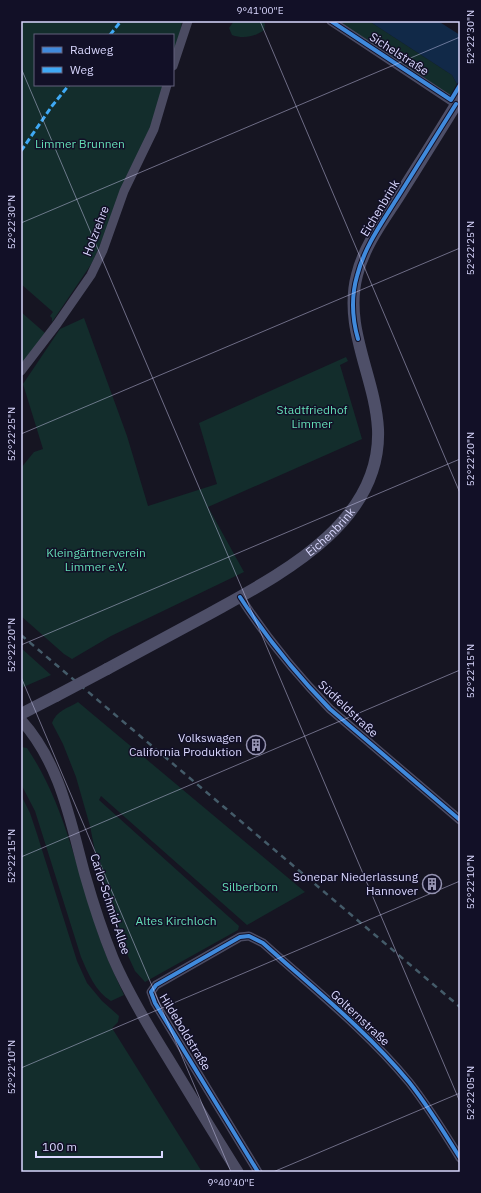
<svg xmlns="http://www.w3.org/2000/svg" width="481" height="1193" viewBox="0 0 481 1193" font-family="'IBM Plex Sans',sans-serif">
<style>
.green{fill:#132d2c}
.water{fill:#112948}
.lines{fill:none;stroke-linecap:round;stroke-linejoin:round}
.minor{stroke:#4b4b62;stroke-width:9}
.tertiary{stroke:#4b4b62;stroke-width:11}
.secondary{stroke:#4e4f68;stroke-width:12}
.rail{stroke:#445b69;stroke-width:2.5;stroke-dasharray:6 5;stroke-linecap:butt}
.secondary-bridge{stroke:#4e4f68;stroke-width:12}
.quiet{stroke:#3fa9f5;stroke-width:3;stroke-dasharray:6 3;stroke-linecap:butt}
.cycleway-casing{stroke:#121027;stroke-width:6}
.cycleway{stroke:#408adc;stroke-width:4}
.ticks{fill:none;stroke:#d9d7fe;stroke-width:1;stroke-opacity:0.45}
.labels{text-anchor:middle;stroke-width:3;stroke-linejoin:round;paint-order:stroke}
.street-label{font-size:12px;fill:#d9d7fe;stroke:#121027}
.park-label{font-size:12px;fill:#64deb6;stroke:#121027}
.poi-label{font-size:12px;fill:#d9d7fe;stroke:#121027;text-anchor:end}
.neatline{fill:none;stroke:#d9d7fe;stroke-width:1.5}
.ticks-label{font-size:10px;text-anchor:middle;fill:#d9d7fe}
</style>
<rect width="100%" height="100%" fill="#161522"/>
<g class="green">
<path d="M21,21h161l-2,15 -7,23v-24h-138v50h130l-12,39 -61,139 -40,59v-4l-2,-2 3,-4 -32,-28z"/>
<path d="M234,21h29l2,3 -1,6c-9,7 -21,9 -32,5l-3,-7z"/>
<path d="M331,21h38l83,54 5,9 -8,15z"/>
<path d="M21,312l24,21 -24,32z"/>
<path d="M84,318l43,118 21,70 69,-22 -18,-61 147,-66 2,4 -8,4 22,74 -154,68 36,65 -133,64 -39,23 -8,-5 -43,-38v-148l13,-16 9,-3 -20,-65 37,-55z"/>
<path d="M21,648l30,27 -30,13z"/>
<path d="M78,702l227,190 -58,33 -146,-129 -2,4 140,126 -1,4 -93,52 -10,-11 -11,-24 -25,-76 -9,-45 -14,-49 -13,-33 -11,-21c4,-12 16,-15 26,-21z"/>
<path d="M21,747l6,1c36,53 49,118 69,179 7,23 18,46 28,68l-13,6c-16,-10 -23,-28 -30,-44l-46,-146 -14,-27z"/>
<path d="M21,795l9,18 7,21 40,127 10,22 15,18 17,15 -1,6 -6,6 90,144h-181z"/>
</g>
<path class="water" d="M369,21h69l22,14v50l-3,-1 -5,-9z"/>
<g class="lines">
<g class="minor">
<path d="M331,21l125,83"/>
<path d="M173,66l15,-45"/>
<path d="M21,371l36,-47 34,-49 12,-25 21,-59 30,-62 13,-44"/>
<path d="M240,597c26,40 56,77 90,112l130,111"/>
<path d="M258,1172l-103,-169 -4,-11 5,-7 84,-48 9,-1 14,7c50,45 103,87 146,139 19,24 35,50 51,76"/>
</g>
<path class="tertiary" d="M21,720c39,43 49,100 64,155 8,28 17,56 28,83 15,35 35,68 55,100 23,38 46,76 70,114"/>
<g class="secondary">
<path id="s1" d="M107,669c34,-18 68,-37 102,-55 70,-39 173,-90 169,-185 -3,-53 -35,-101 -21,-154 7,-29 26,-54 42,-79 20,-32 41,-65 61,-98"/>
<path d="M21,714l35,-18"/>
</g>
<path class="rail" d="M21,635l439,372"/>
<path class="secondary-bridge" d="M56,696l51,-27"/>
<g class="quiet">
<path d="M110,35l11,-14"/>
<path d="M21,151l31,-45 17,-21"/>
</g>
<g class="cycleway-casing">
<g id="cycleway">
<path d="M331,21l120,79 9,-15"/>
<path d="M358,339c-6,-21 -7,-42 -1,-63 7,-28 24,-52 39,-76 20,-32 40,-64 60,-96"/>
<path d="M240,597c26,40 56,77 90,112l130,111"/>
<path d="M258,1172l-103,-169 -4,-11 5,-7 84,-48 9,-1 14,7c50,45 103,87 146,139 19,24 35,50 51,76"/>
</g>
</g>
<use href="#cycleway" class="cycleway"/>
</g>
<path class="ticks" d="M260,21l200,472M21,68l439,1034M21,223l439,-186M21,434l439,-186M21,645l439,-186M21,677l210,495M21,857l439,-187M21,1068l439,-187M273,1172l187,-79"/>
<defs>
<g id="building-ring" transform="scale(1)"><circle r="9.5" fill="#121027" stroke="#9593b1" stroke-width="1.5"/><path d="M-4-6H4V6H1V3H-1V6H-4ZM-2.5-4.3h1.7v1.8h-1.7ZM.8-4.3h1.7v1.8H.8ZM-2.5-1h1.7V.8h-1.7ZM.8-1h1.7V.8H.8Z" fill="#9593b1"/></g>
</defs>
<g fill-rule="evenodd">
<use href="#building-ring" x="256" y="745"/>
<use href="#building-ring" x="432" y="884"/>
</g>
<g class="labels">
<g class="street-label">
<text transform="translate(399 54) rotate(33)" y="4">Sichelstraße</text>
<text transform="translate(380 208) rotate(-59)" y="4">Eichenbrink</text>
<text transform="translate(96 231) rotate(-69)" y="4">Holzrehre</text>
<text dy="4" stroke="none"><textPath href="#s1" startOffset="263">Eichenbrink</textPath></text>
<text transform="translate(348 709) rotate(43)" y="4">Südfeldstraße</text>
<text transform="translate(110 904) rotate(72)" y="4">Carlo-Schmid-Allee</text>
<text transform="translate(360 1018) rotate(43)" y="4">Golternstraße</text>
<text transform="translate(185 1032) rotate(59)" y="4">Hildeboldstraße</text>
</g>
<g class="park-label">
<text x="80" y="148">Limmer Brunnen</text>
<text x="312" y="414">Stadtfriedhof<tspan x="312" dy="14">Limmer</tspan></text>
<text x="96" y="557">Kleingärtnerverein<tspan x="96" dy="14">Limmer e.V.</tspan></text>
<text x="250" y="891">Silberborn</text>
<text x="176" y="925">Altes Kirchloch</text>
</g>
<g class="poi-label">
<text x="242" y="742">Volkswagen<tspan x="242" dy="14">California Produktion</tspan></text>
<text x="418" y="881">Sonepar Niederlassung<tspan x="418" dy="14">Hannover</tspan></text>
</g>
</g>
<rect width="481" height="1193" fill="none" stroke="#121027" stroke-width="44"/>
<rect x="34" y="34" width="140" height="52" fill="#121027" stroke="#62607d"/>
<rect x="42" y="47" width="20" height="6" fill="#408adc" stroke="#62607d"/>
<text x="70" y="54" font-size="12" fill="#d9d7fe">Radweg</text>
<rect x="42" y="67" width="20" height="6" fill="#3fa9f5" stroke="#62607d"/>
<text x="70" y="74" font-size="12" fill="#d9d7fe">Weg</text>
<path d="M36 1151v6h126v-6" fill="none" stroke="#d9d7fe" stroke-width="2"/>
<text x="42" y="1151" font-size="12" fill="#d9d7fe" stroke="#121027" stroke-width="3" paint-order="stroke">100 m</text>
<rect x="22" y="22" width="437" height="1149" class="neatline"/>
<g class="ticks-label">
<text x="260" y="14">9°41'00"E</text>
<text transform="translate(470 37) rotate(-90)" y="4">52°22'30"N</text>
<text transform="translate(11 222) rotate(-90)" y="4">52°22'30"N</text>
<text transform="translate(470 248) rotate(-90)" y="4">52°22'25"N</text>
<text transform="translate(11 434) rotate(-90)" y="4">52°22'25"N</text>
<text transform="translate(470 459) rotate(-90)" y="4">52°22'20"N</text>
<text transform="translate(11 645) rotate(-90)" y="4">52°22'20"N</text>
<text transform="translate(470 671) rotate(-90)" y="4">52°22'15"N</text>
<text transform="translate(11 856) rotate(-90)" y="4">52°22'15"N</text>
<text transform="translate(470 882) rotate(-90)" y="4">52°22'10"N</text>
<text transform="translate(11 1067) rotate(-90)" y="4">52°22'10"N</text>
<text transform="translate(470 1093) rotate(-90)" y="4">52°22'05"N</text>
<text x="231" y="1186">9°40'40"E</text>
</g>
</svg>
